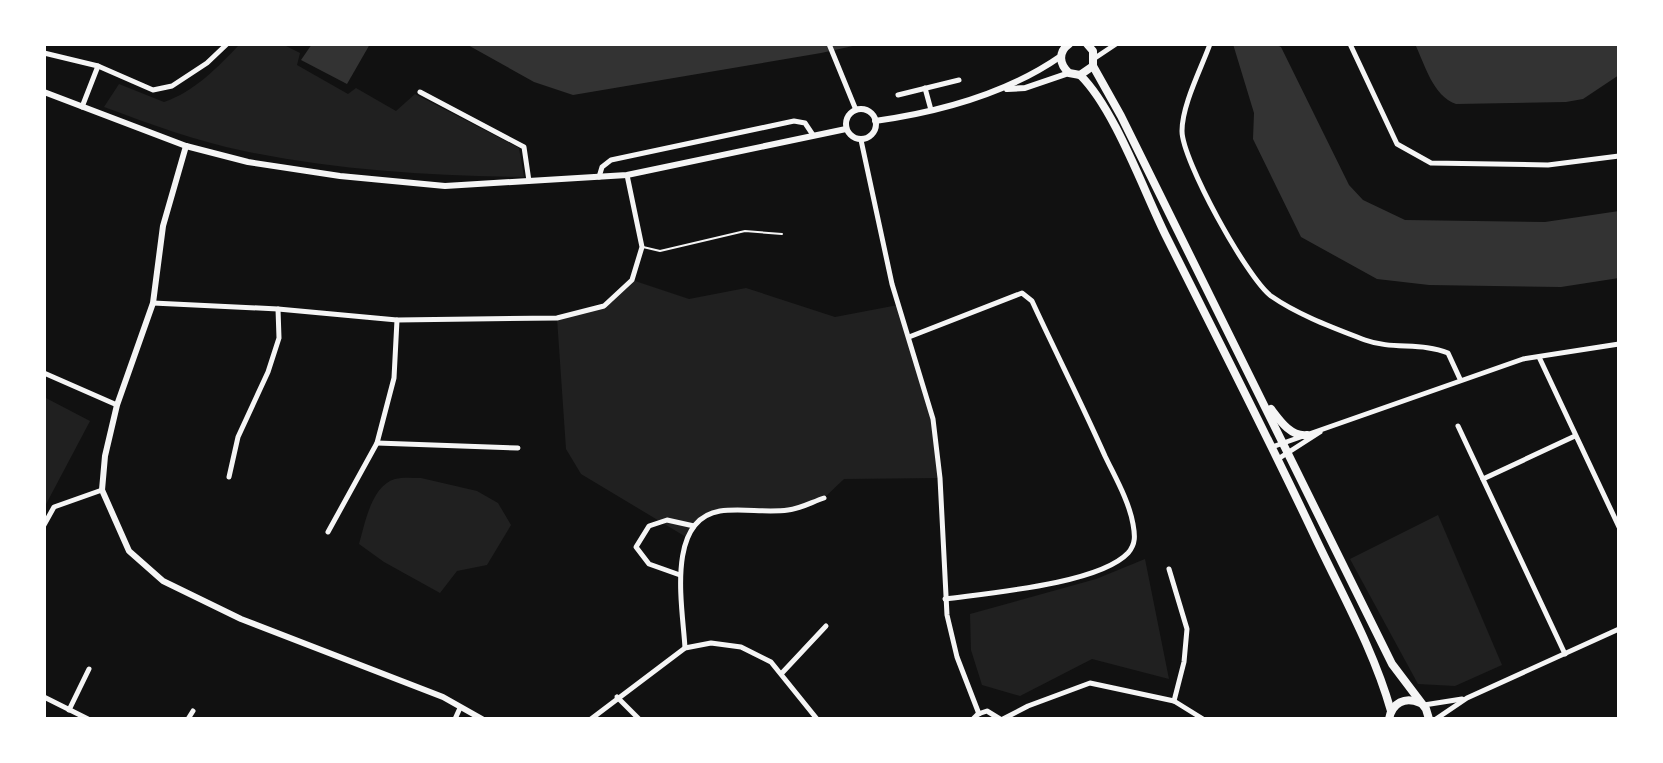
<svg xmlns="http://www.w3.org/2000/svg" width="1663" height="763" viewBox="0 0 1663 763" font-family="'Fira Sans',sans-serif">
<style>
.green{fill:#202020}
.water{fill:#333}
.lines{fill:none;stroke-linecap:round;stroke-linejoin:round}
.service{stroke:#f5f5f5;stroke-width:2}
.minor{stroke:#f5f5f5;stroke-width:5}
.tertiary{stroke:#f5f5f5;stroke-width:6}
.primary{stroke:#f5f5f5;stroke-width:8}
</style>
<rect width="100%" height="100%" fill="#111"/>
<g class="green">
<path d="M240,44h42l18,9 -3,12 51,29 8,-6 40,23 19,-17 104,54 5,29c-94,-1 -188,-7 -280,-26 -48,-10 -94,-27 -140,-44l15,-23 45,18c30,-10 54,-35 76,-58z"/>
<path d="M632,280l57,19 57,-11 89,29 63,-12 35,114 7,59 -96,1 -20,19 -34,12 -72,2 -20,9 -12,16 -105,-63 -15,-25 -9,-131 47,-12z"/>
<path d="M44,397l46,24 -46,87z"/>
<path d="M421,478l56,13 21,12 13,22 -24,40 -30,6 -17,22 -56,-31 -25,-18c6,-20 12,-58 36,-65 8,-2 18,-1 26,-1z"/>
<path d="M1438,515l64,150 -47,21 -37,-2 -68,-125z"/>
<path d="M1145,559l24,120 -77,-20 -72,37 -38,-11 -11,-35 -1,-36 126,-35z"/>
</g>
<g class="water">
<path d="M312,44h58l-23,40 -46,-24z"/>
<path d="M466,44h396l-41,9 -248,42 -39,-13z"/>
<path d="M1233,44h41l7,3 68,138 14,15 42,20 140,2 74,-11v67l-58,9 -132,-2 -52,-6 -76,-42 -48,-98 1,-26z"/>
<path d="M1415,44h204v31l-36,24 -17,3 -110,2c-23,-8 -31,-39 -41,-60z"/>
</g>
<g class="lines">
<path class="service" d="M643,247l17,4 85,-20 37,3"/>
<g class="minor">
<path d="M829,44l27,66"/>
<path d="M1210,44c-9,25 -28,61 -28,87 0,29 65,147 89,165 27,19 63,32 94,44 27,10 57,2 83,13l12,26"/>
<path d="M1350,44l47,100 34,19 117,2 71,-9"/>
<path d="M44,53l54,13 55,24 19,-4 35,-23 20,-19"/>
<path d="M1095,58l21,-14"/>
<path d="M925,88l6,22"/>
<path d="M420,92l104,55 5,34"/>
<path d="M898,95l61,-15"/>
<path d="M82,107l16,-41"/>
<path d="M861,140l31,144 41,135 7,59 7,137 10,42 22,57"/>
<path d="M599,177l3,-10 9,-7 183,-39 11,2 8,12"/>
<path d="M153,303l125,6 119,11 160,-2 47,-12 28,-26 10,-33 -15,-72"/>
<path d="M909,337l113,-44 10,8c24,52 50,103 73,155 10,21 24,45 28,68 2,11 3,20 -5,29 -29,31 -140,40 -183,46"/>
<path d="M1539,357l80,170"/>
<path d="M44,373l73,32"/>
<path d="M1458,426l107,228"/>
<path d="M377,443l141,5"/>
<path d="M1272,447l251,-88 96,-15"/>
<path d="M1278,459l42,-27"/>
<path d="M229,477l9,-40 30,-65 11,-34 -1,-29"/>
<path d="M1483,479l92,-43"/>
<path d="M44,525l10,-18 48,-17"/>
<path d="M328,532l49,-89 17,-65 3,-58"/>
<path d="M1169,569l18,60 -3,33 -10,39"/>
<path d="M680,575l-31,-11 -13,-17 13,-21 18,-6 27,6"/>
<path d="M685,648c-2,-39 -20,-128 35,-137 22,-3 46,2 68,-1 12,-1 24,-8 36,-12"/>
<path d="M782,673l44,-47"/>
<path d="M44,697l44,22"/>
<path d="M617,697l22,22"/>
<path d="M1424,705l38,-6"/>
<path d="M69,710l20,-41"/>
<path d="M188,719l5,-8"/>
<path d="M455,719l5,-11"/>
<path d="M591,719l94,-71 26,-5 30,4 30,15 46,57"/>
<path d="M973,719l5,-5 9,-3 13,8"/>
<path d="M1003,719l25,-13 62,-23 84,18 29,18"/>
<path d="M1436,719l31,-21 152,-69"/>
</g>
<g class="tertiary">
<path d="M1007,89l18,-1 44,-15"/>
<path d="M44,92l142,54 62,16 92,14 105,10 182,-11 219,-46"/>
<circle cx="861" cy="124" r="15"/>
<path d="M875,121c64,-9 133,-28 186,-65"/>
<path d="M186,146l-23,80 -10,77 -36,102 -12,51 -3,34 27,61 34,30 78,38 202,78 39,22"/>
</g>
<g class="primary">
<path d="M1069,44c-11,8 -10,20 0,29l11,2 13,-9v-15l-6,-7"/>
<path d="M1093,66l28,50 271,548 34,45 3,10"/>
<path d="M1080,75c34,33 63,114 85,159 51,102 103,203 151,305 27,57 58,112 75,172"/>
<path d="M1271,409c9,12 20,28 36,26"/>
<path d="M1389,719c3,-16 16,-23 31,-16"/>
</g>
</g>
<rect width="1663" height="763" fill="none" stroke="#ffffff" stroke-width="92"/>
</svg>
